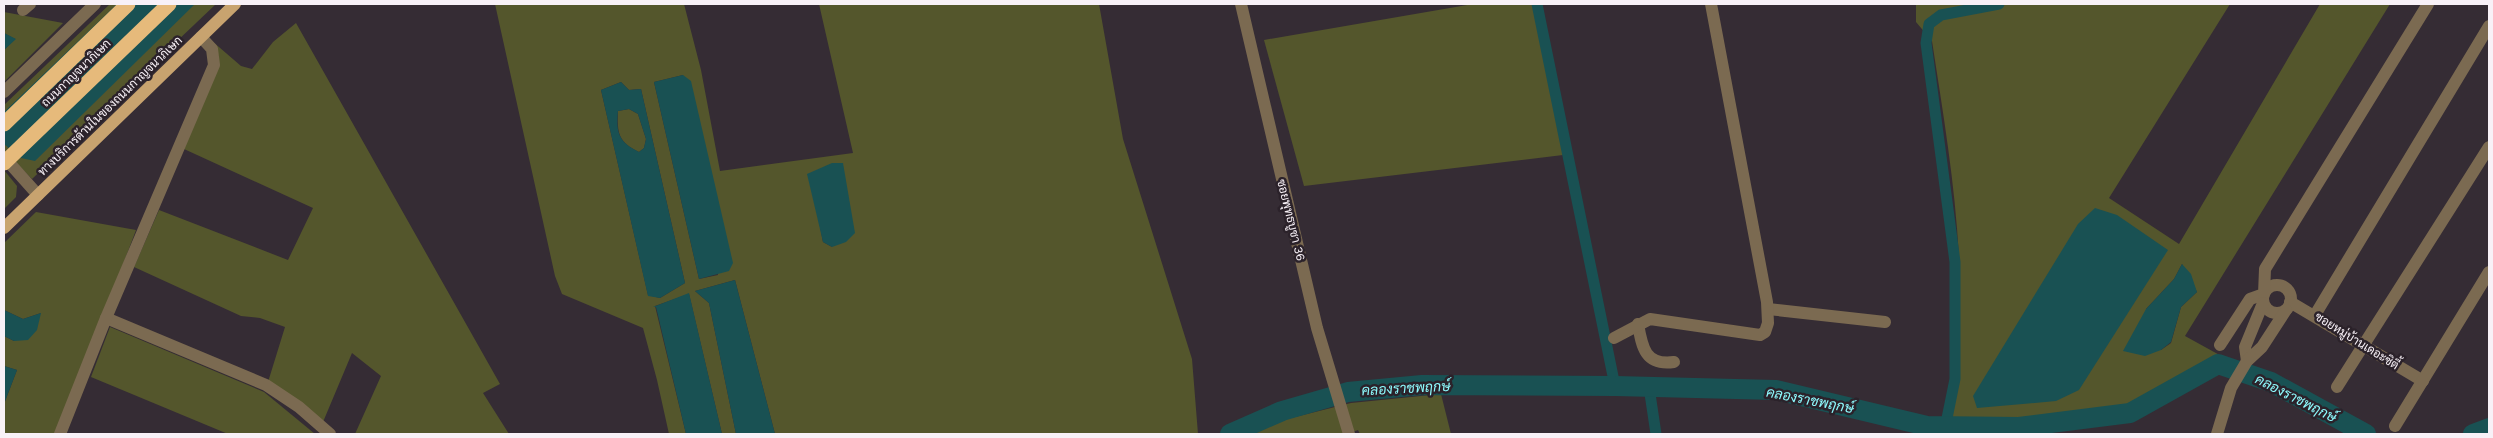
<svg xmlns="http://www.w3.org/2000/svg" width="2493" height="438" viewBox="0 0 2493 438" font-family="'Work Sans',Sarabun,sans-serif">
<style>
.green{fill:#54562c;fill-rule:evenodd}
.water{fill:#195153;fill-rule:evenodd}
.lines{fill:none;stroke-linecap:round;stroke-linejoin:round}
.canal{stroke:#195153;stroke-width:11}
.river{stroke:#195153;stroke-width:20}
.minor{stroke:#7b6a51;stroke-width:12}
.major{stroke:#c8a36f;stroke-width:12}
.highway{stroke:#e6ba7b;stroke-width:15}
.highway-bridge{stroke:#e6ba7b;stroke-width:15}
.labels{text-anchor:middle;stroke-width:5;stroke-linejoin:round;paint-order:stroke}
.street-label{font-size:12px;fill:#f8f1f7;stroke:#2b222a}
.water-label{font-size:14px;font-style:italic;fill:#8df9fc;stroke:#2b222a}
</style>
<rect width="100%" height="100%" fill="#352c34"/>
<g class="green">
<path d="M110,4h106l-184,175 -28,-29v-45z"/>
<path d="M495,4h189l17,66 19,101 133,-18 -34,-149h280l24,135 69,220 6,75h-423l-40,-154 -40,11 14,12 27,131h-14l-33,-140 -34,12 31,128h-17l-12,-54 -14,-52 -81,-34 -7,-18zM683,75l35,200 -19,4 -45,-197zM621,82l8,8 12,-1 44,194 -25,15 -12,-3 -47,-205zM815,201l17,46 -9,-5z"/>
<path d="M1473,4h62l28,151 -259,31 -40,-146z"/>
<path d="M1916,4h314l-121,194 70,46 141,-240h70l-205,332 49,27c-20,13 -44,19 -67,27 -12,4 -23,11 -35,14 -53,15 -127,19 -182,19 5,-41 10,-82 10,-125 0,-86 -15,-172 -28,-257l-16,-19zM2182,264l15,28 -16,15 -10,36 -10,7 -15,-41 28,-30z"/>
<path d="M4,12l59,11 -59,59v-32l11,-11 -11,-6z"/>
<path d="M296,23l204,361 -17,9 26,41h-154l26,-58 -29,-23 -29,69 -55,-40 17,-55 -25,-9 -19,-2 -107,-49 25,-57 129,50 25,-52 -129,-59 35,-92 -7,-16 29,25 11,3 21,-27z"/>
<path d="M629,109l9,5 8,25 -2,9 -5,4c-21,-10 -22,-19 -21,-41z"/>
<path d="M4,170l13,16 -1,11 -12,12z"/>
<path d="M36,212l100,18 -77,204h-55v-30l13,-34 -13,-4v-30l10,5 27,-28 -18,6 -19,-9v-67z"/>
<path d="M110,327l154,65 51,42h-87l-137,-57z"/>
<path d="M1441,394l10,40h-91l-2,-4 -12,4h-96l37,-15 64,-16z"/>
</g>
<g class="water">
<path d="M117,4h78l-160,157 -14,-3 -17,-14v-32z"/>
<path d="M4,33l12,6 -12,11z"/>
<path d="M683,75l8,6 42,182 -4,8 -30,8 -45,-197z"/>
<path d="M621,82l8,8 12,-1 44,194 -25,15 -12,-2 -47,-206zM629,109l9,5 8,25 -2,9 -5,4c-21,-10 -23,-20 -21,-41z"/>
<path d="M832,163h11l12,70 -9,9 -14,5 -9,-5 -16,-68z"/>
<path d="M2095,208l22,7 51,35 -89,140 -23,11 -79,7 -4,-12 105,-172z"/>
<path d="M2182,264l9,10 6,18 -16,15 -10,35 -10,8 -16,6 -22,-5 23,-42 28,-30z"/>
<path d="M735,280l40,154h-39l-27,-131 -14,-12z"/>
<path d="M689,293l33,141h-36l-30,-127h-3z"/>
<path d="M4,310l19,9 18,-6 -4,17 -9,10 -14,1 -10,-5z"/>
<path d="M4,366l13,4 -13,34z"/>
</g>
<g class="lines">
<g class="canal">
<path d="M1537,4l78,382"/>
<path d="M1649,387l7,47"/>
<path d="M1945,428l10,-49v-117l-29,-219 3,-19 12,-9 58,-11"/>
</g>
<g class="river">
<path d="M1230,434l52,-23 66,-19 74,-7 193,1 161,4 151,36 92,1 111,-14 88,-49 53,18 95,52"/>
<path d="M2473,434l16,-6"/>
</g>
<g class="minor">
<path d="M1241,4l76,324 32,106"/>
<path d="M23,10l7,-6"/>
<path d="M4,92l91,-88"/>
<path d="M4,157l34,38"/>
<circle cx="2277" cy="299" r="14"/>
<path d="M2290,302l133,79"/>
<path d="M1768,309l117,13"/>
<path d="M2315,315l174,-289"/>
<path d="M106,318l160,67 33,22 31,27"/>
<path d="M1638,324c4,23 7,42 36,38"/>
<path d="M1614,338l36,-19 110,16 5,-3 3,-9 -1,-21 -56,-298"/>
<path d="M2220,345l30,-46 14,-5 1,-25 163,-265"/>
<path d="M2247,361l-2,-14 18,-44"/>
<path d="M2337,387l152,-240"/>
<path d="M2395,426l94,-154"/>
<path d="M60,434l46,-116 108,-253 -2,-16 -11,-12"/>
<path d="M2217,434l14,-46 16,-27 15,-14 24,-37"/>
</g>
<path class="major" d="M4,228l231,-224"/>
<path class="highway" d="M4,124l124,-120"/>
<path class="highway-bridge" d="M4,163l165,-159"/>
</g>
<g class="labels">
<g class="street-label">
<text transform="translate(76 73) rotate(-44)" y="4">ถนนกาญจนาภิเษก</text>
<text transform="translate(110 106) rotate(-44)" y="4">ทางบริการด้านในของถนนกาญจนาภิเษก</text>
<text transform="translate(1291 220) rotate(76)" y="4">ซอยพุทธบูชา 36</text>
<text transform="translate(2357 341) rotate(32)" y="4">ซอยหมู่บ้านเดอะซิตี้</text>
</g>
<g class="water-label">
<text transform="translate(1406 388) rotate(-3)" y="5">คลองราชพฤกษ์</text>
<text transform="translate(2296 398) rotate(27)" y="5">คลองราชพฤกษ์</text>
<text transform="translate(1810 400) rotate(11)" y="5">คลองราชพฤกษ์</text>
</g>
</g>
<rect width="2493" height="438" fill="none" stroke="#f8f1f7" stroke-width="10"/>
</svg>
